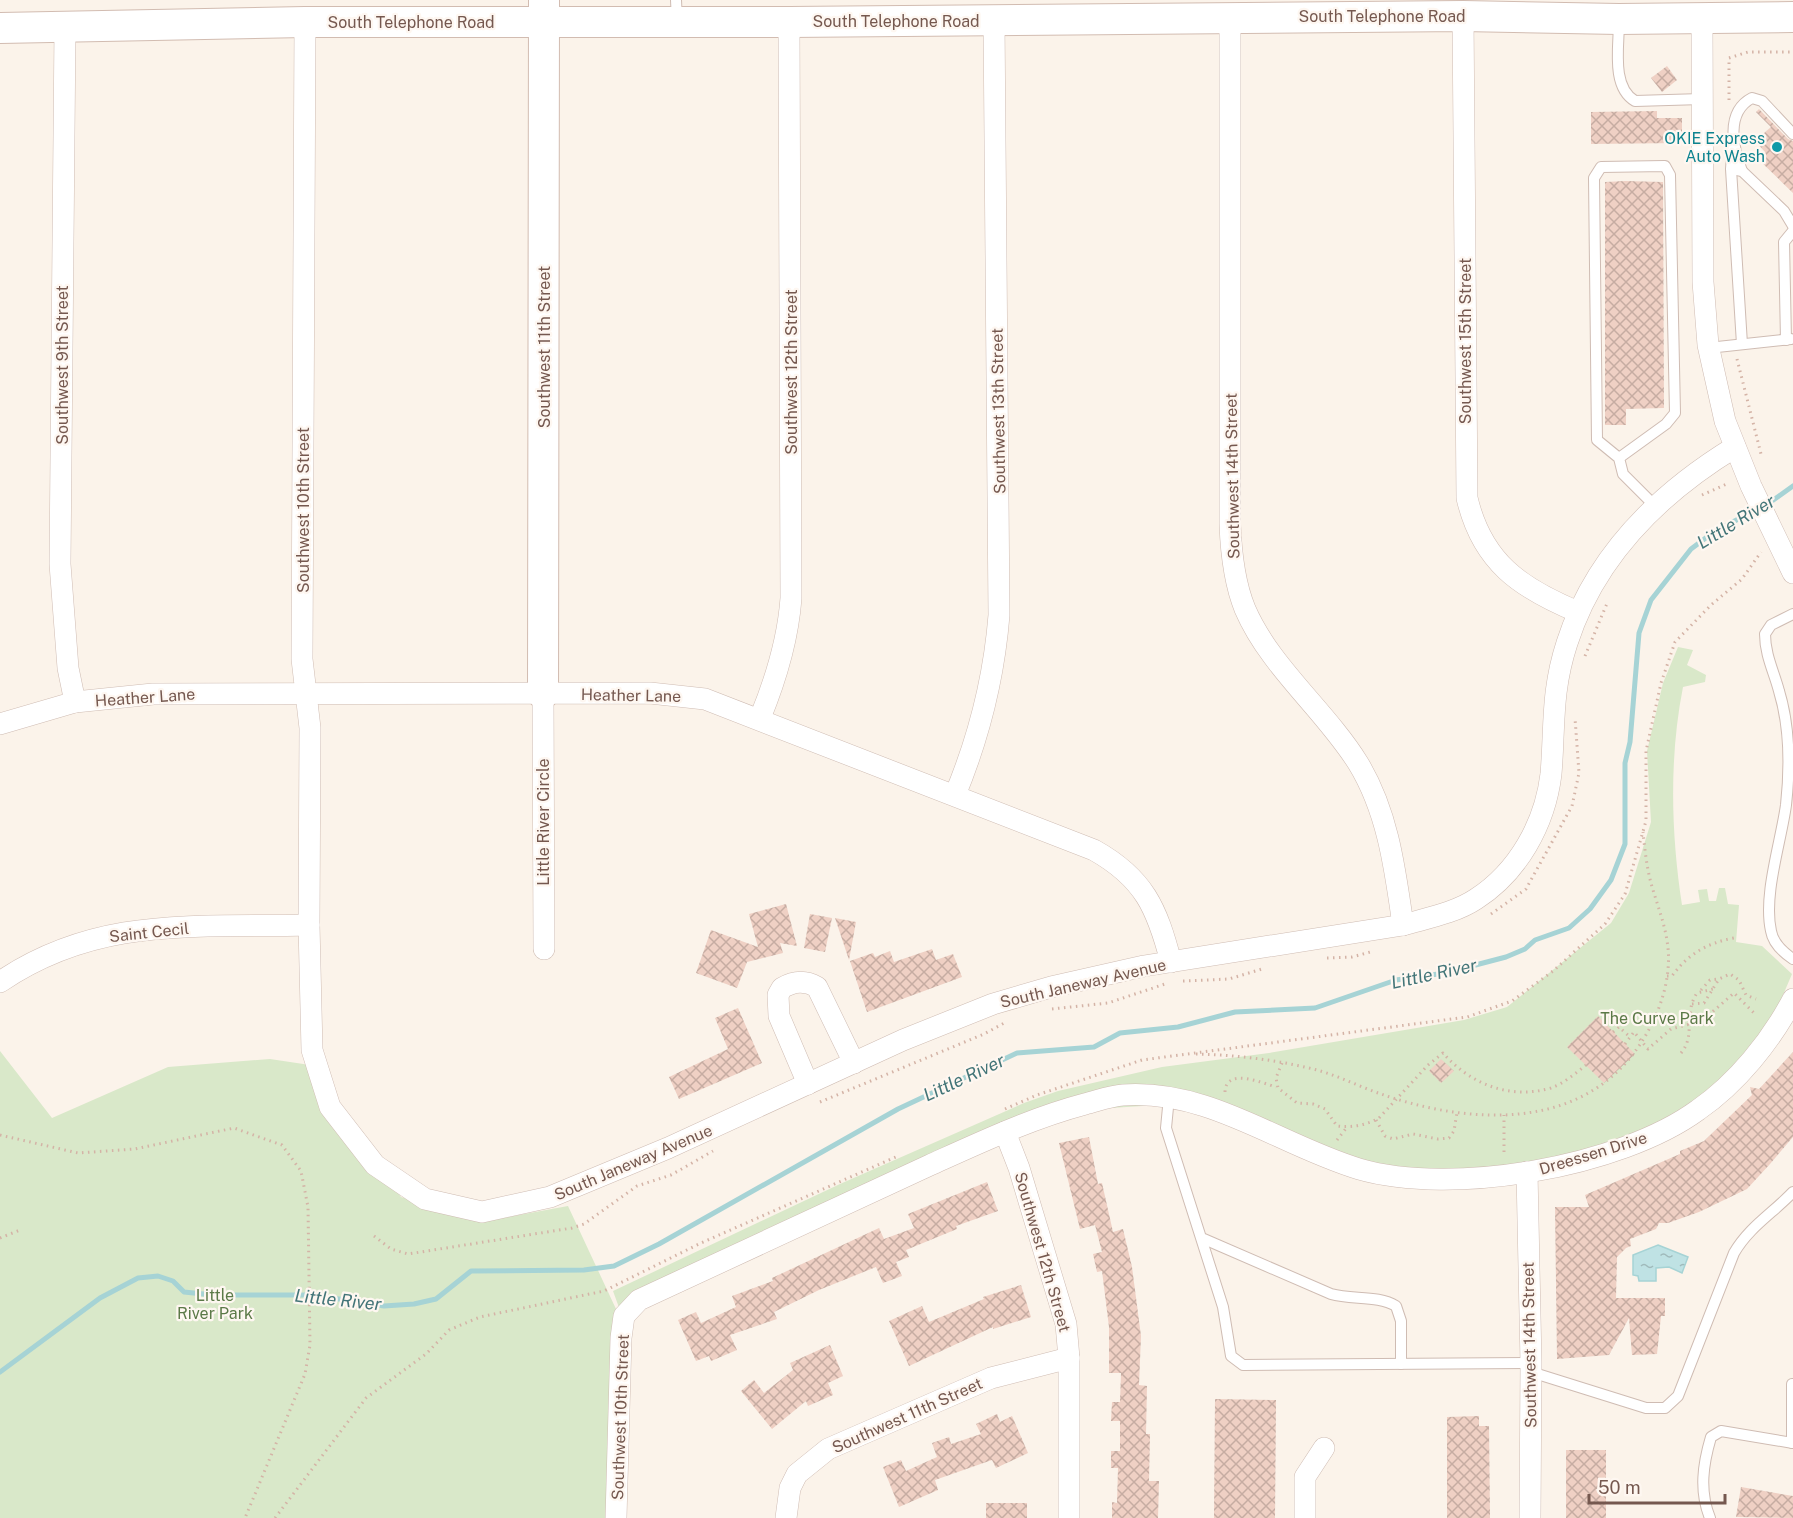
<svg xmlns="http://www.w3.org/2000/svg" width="1793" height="1518" viewBox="0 0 1793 1518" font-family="'Public Sans',sans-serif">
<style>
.green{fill:#d9e8c9}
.water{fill:url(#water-ripples);stroke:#a6d3d5;stroke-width:1.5}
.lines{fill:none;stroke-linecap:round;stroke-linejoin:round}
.stream{stroke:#a6d3d5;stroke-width:5}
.building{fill:url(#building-cross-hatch)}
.lane-casing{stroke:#cfbcb3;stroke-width:12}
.street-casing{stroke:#cfbcb3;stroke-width:22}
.secondary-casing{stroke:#d2bcb1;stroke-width:32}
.path{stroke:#d4b3a6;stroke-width:3;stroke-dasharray:1.5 4.5;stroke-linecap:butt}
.lane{stroke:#fff;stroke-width:10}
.street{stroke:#fff;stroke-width:21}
.secondary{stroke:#fff;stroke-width:30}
.culture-dot{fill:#0f9aa8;stroke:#fef7f1;stroke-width:2}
.labels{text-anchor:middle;stroke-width:4.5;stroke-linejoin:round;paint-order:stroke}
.street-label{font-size:16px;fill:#75584f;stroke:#fef7f1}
.culture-label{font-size:16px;fill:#0d838f;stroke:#fef7f1;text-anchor:end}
.park-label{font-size:16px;fill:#5b7947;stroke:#fef7f1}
.water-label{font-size:18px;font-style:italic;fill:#437578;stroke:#fef7f1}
</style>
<defs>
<pattern id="water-ripples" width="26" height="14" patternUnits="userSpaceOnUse" patternTransform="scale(1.5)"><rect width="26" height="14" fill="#bfe2e4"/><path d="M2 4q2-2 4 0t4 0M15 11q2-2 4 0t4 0" fill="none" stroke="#a0babb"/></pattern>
<pattern id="building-cross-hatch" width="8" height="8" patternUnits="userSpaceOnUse" patternTransform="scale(1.5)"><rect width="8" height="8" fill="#efd0c4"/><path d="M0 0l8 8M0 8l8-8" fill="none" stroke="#c6aca2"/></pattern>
</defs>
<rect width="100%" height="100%" fill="#fbf3ea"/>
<g class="green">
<path d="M1678,647l15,3 -6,15 19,10 -1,7 -22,5c-14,71 -12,146 -1,218l18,-3 -2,-12 9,-1 2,12h7l3,-13h6l3,16 11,1 -3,37 26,4 30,28 -42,98 -152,88 -199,17 -172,-59 -69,-13 -63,4 -54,10 -420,194 -8,-22 227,-107 184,-81 34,-12 104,-24 107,-14 195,-33 43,-13 104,-84 18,-30 22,-71 -4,-71 16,-68z"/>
<path d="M0,1051l52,67 116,-51 102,-8 40,6 91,132 80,25 87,-16 48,103 -8,209h-608z"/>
</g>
<path class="water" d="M1658,1245l30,12 -6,16 -13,-6 -13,1v13h-17l-1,-5 -5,-1v-20z"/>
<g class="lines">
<g class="stream">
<path d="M1765,506l28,-20"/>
<path d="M0,1372l100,-74 38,-20 20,-2 15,5 11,11 29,3h100l71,11 30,-2 22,-5 35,-28 113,-1 30,-4 45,-22 239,-135 119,-56 77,-6 26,-14 58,-6 57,-15 80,-4 81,-28 49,-7 61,-16 19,-8 10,-9 34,-12 21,-19 21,-29 14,-36v-81l5,-21 9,-109 12,-33 40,-51 24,-18 41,-21"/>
</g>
</g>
<g class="building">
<path d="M1667,66l10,14 -15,12 -11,-14z"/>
<path d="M1759,109l29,30 5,2v52l-35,-34 7,-7 -10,-11 16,-14 -15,-15z"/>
<path d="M1657,111v7h25v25l-91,1v-32z"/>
<path d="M1625,181l38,1 1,226 -38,1v16h-21v-243z"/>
<path d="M786,904l11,42 -17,-3 3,10 -36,9 -10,26 -41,-15 15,-43 47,17 -9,-33z"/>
<path d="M810,914l22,4 -7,34 -21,-4z"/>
<path d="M835,918l21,4 -7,38z"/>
<path d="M932,949l4,11 17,-6 9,23 -95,35 -17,-51 23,-8 2,4 15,-6 4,11z"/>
<path d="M738,1008l24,55 -83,36 -10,-22 59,-28 -13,-31z"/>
<path d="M1598,1016l37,38 -31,29 -37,-36z"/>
<path d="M1793,1052v85l-23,27 -23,25 -48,23 -31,11h-9l-3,6 -26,10 1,7 -5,2 -9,9 -1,41h49v18h-4l-4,38 -25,1 -3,-37 -20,37 -52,4 -2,-152h34l-4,-12 95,-41v-3l24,-10 48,-46 -2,-8 9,2z"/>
<path d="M1441,1059l13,12 -13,12 -12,-12z"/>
<path d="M1089,1137l9,47 4,-1 11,49 10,-3 9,38 9,69 -2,49 8,1 -1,48h4l-1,47h10l-1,37h-46v-16l5,1 1,-35h-7v-17h9v-30h-9l1,-19h8l1,-29h-12v-46l-7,-56 -5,1 -4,-18 9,-2 -7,-27 -15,4 -21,-86z"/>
<path d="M987,1182l11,29 -42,15 1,3 -51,21 3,7 -13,5 6,14 -19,7 -7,-16 -57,23 -45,22 3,7 -47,16 7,15 -26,11 -2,-5 -13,5 -18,-41 18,-8 5,11 35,-16 -4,-11 41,-15 -1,-3 107,-50 5,11 30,-11 -6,-14z"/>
<path d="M1021,1285l10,32 -38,12v-2l-84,39 -20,-45 33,-15 7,16 55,-23 -1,-2z"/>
<path d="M830,1345l13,31 -15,7 5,12 -25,11 -2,-5 -34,28 -31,-38 13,-11 10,13 29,-23 -3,-7z"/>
<path d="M1215,1399l61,1 -1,118h-61z"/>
<path d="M997,1414l3,8 12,-6 16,37 -32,15 -4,-8 -57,20 3,10 -39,17 -16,-40 18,-7 5,11 31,-14 -5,-14 17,-6 2,7 30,-10 -5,-10z"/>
<path d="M1479,1416v10h10l1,92h-43v-101z"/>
<rect x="1566" y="1450" width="40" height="68"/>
<path d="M1741,1487l52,9v22l-57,-1z"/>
<rect x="986" y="1503" width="41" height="15"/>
</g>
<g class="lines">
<g class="lane-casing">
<g id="lane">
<path d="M676,0l1,21"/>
<path d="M1619,22c0,24 -8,65 16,79l67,-2"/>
<path d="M1733,141l-2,28 11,175"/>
<path d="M1737,170l5,1 42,40 9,15"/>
<path d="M1742,171c-9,-23 -17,-59 10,-73l10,3 31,33"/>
<path d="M1786,340l-2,-98 9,-11"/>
<path d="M1708,348l83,-9"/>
<path d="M1619,458l-22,-18 -3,-262 7,-11 64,-1 5,9 5,238 -9,11 -47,34 4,16 32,32"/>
<path d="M1793,614l-22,11 -6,9c0,21 9,38 14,57 11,36 11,77 7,114 -5,37 -23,90 -15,126 2,12 13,22 22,28"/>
<path d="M1169,1097l-3,31 57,179 8,49 12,9 288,-2"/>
<path d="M1204,1239l127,55c21,6 47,1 65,12l5,15v43"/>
<path d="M1531,1372l115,36h19l13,-12 56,-143c15,-26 39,-40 59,-61"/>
<path d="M1792,1384v59"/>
<path d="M1710,1518c-11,-27 -7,-54 1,-81l10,-6 72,12"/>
</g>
</g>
<g class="street-casing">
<g id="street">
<path d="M1463,16l4,482c15,64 53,90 111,114"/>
<path d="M1230,17v507c1,28 4,58 15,85 25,58 80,101 113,154 30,49 37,106 45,162"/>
<path d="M1702,18l1,264 5,63 17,76 26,65 42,87"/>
<path d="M305,22l-3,637 8,69 -1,197 3,125 18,57 45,58 50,34 57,13 68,-15 118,-49 235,-108 90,-36 58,-17 93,-21 259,-41c24,-7 52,-12 73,-26 42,-27 69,-75 75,-125 4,-48 0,-82 16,-131 28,-87 91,-149 168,-196"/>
<path d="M65,28l-5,536 8,104 7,34"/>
<path d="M543,694l1,255"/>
<path d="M760,718c16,-39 28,-78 31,-120l-2,-576"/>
<path d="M0,724l75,-22 78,-8 497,-1 55,6 389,151c50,28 63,58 77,112"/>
<path d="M955,795c24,-58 39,-117 44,-180l-5,-595"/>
<path d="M0,982c99,-67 197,-54 309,-57"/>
<path d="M808,1084l-29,-68 -1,-21 4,-7c12,-7 23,-8 35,-1l37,76"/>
<path d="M1005,1132l14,36 47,156 3,34v160"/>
<path d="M1527,1172l4,191 -1,155"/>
<path d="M616,1518l5,-180 3,-22 15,-16c97,-46 194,-91 291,-135 51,-23 102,-47 155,-61 12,-3 25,-8 38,-9 87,-6 156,50 236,74 93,27 261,-2 339,-59 39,-27 73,-69 95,-111"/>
<path d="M786,1518l4,-30 7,-14 31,-25 163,-71 78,-20"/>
<path d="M1305,1518v-41l19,-29"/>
</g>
</g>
<g class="secondary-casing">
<g id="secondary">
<path d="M0,28l305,-6h484l674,-6 156,3 174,-2"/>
<path d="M543,694l1,-693"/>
</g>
</g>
<g class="path">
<path d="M1729,100v-42l19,-6h45"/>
<path d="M1737,359l24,95"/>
<path d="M1702,495l27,-12"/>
<path d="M1585,656l23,-55"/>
<path d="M1491,914l35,-25 46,-83 7,-33 -4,-55"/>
<path d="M1327,958l25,-1 22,-6"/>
<path d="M1667,976h5c16,-22 35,-33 62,-38"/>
<path d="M1183,981l46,-2 33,-10"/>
<path d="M1701,990l9,-10 9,-1"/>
<path d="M1692,1004l12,-1 15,-24 11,-5 9,6 7,15 10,4"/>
<path d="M1052,1009l56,-6 60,-20"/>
<path d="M1613,1032l6,-5 10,9"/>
<path d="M1625,1044l9,-12 14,17 23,-20 31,-8 32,-28 22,22"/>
<path d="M1681,1053c15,-17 2,-39 16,-60l16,-4"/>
<path d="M1196,1054c41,1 82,6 121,16 22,6 43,17 64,24 77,27 177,37 239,-25 25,-25 45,-64 48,-100 3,-28 -7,-53 -15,-79 -6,-19 -8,-39 -10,-58"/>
<path d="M1282,1063l-6,15 2,10 19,15 16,1 12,5 12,17c14,2 30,-1 42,-8l49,-53 15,-12c27,31 67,47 108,35 12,-4 25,-15 35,-23"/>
<path d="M1225,1092c1,-25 37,-9 51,-5"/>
<path d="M820,1102l164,-68 22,-12"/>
<path d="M1005,1109l32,-14 105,-35 325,-43 45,-16 41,-30 52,-47 20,-30 21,-73v-70l15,-68 14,-41 36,-37 31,-26 19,-27"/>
<path d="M1376,1120l9,16 8,3 20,-5 25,5 11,-1 5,-7 3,-19"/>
<path d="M0,1135l78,18 57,-4 99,-21 48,17 19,26 7,36 2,138 -5,29 -60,144"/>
<path d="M1337,1140l10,-13"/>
<path d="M1504,1152v-37"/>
<path d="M374,1236l17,13 17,5 164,-26 12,-4 53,-38 34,-11 42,-24"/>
<path d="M0,1238l20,-8"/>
<path d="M275,1518l91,-120 60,-44 23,-24 31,-13 124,-26 97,-48 197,-87"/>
</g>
<use href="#lane" class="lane"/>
<use href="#street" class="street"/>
<use href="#secondary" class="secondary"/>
</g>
<circle class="culture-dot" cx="1777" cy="147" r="6"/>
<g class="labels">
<g class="street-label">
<text x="1382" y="22">South Telephone Road</text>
<text x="896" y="27">South Telephone Road</text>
<text x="411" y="28">South Telephone Road</text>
<text transform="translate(1465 341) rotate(-90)" y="6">Southwest 15th Street</text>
<text transform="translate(544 347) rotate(-90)" y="6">Southwest 11th Street</text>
<text transform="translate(62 365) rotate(-90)" y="6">Southwest 9th Street</text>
<text transform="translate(791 372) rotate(-90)" y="6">Southwest 12th Street</text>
<text transform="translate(998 411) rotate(-91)" y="6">Southwest 13th Street</text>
<text transform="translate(1232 476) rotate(-91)" y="6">Southwest 14th Street</text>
<text transform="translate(303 510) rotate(-90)" y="6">Southwest 10th Street</text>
<text transform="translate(631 695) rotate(1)" y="6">Heather Lane</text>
<text transform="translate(145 697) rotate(-4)" y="6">Heather Lane</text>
<text transform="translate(543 822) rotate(-90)" y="6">Little River Circle</text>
<text transform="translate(149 932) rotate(-6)" y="6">Saint Cecil</text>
<text transform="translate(1083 983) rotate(-13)" y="6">South Janeway Avenue</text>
<text transform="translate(1593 1153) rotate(-17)" y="6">Dreessen Drive</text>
<text transform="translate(633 1162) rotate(-23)" y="6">South Janeway Avenue</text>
<text transform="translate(1043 1252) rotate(74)" y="6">Southwest 12th Street</text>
<text transform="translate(1529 1345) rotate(-91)" y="6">Southwest 14th Street</text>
<text transform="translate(907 1415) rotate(-24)" y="6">Southwest 11th Street</text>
<text transform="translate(620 1417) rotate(-88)" y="6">Southwest 10th Street</text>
</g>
<g class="culture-label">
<text x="1765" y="144">OKIE Express<tspan x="1765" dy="18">Auto Wash</tspan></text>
</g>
<g class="park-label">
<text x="1657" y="1024">The Curve Park</text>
<text x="215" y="1301">Little<tspan x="215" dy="18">River Park</tspan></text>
</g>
<g class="water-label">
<text transform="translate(1736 522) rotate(-31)" y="6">Little River</text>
<text transform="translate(1434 974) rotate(-12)" y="6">Little River</text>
<text transform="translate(964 1078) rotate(-25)" y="6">Little River</text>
<text transform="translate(338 1300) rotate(6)" y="6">Little River</text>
</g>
</g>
<path d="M1589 1494v9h136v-9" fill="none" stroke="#75584f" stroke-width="3"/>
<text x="1598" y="1494" font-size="18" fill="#75584f" stroke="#fef7f1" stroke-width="4.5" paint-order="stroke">50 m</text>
</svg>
